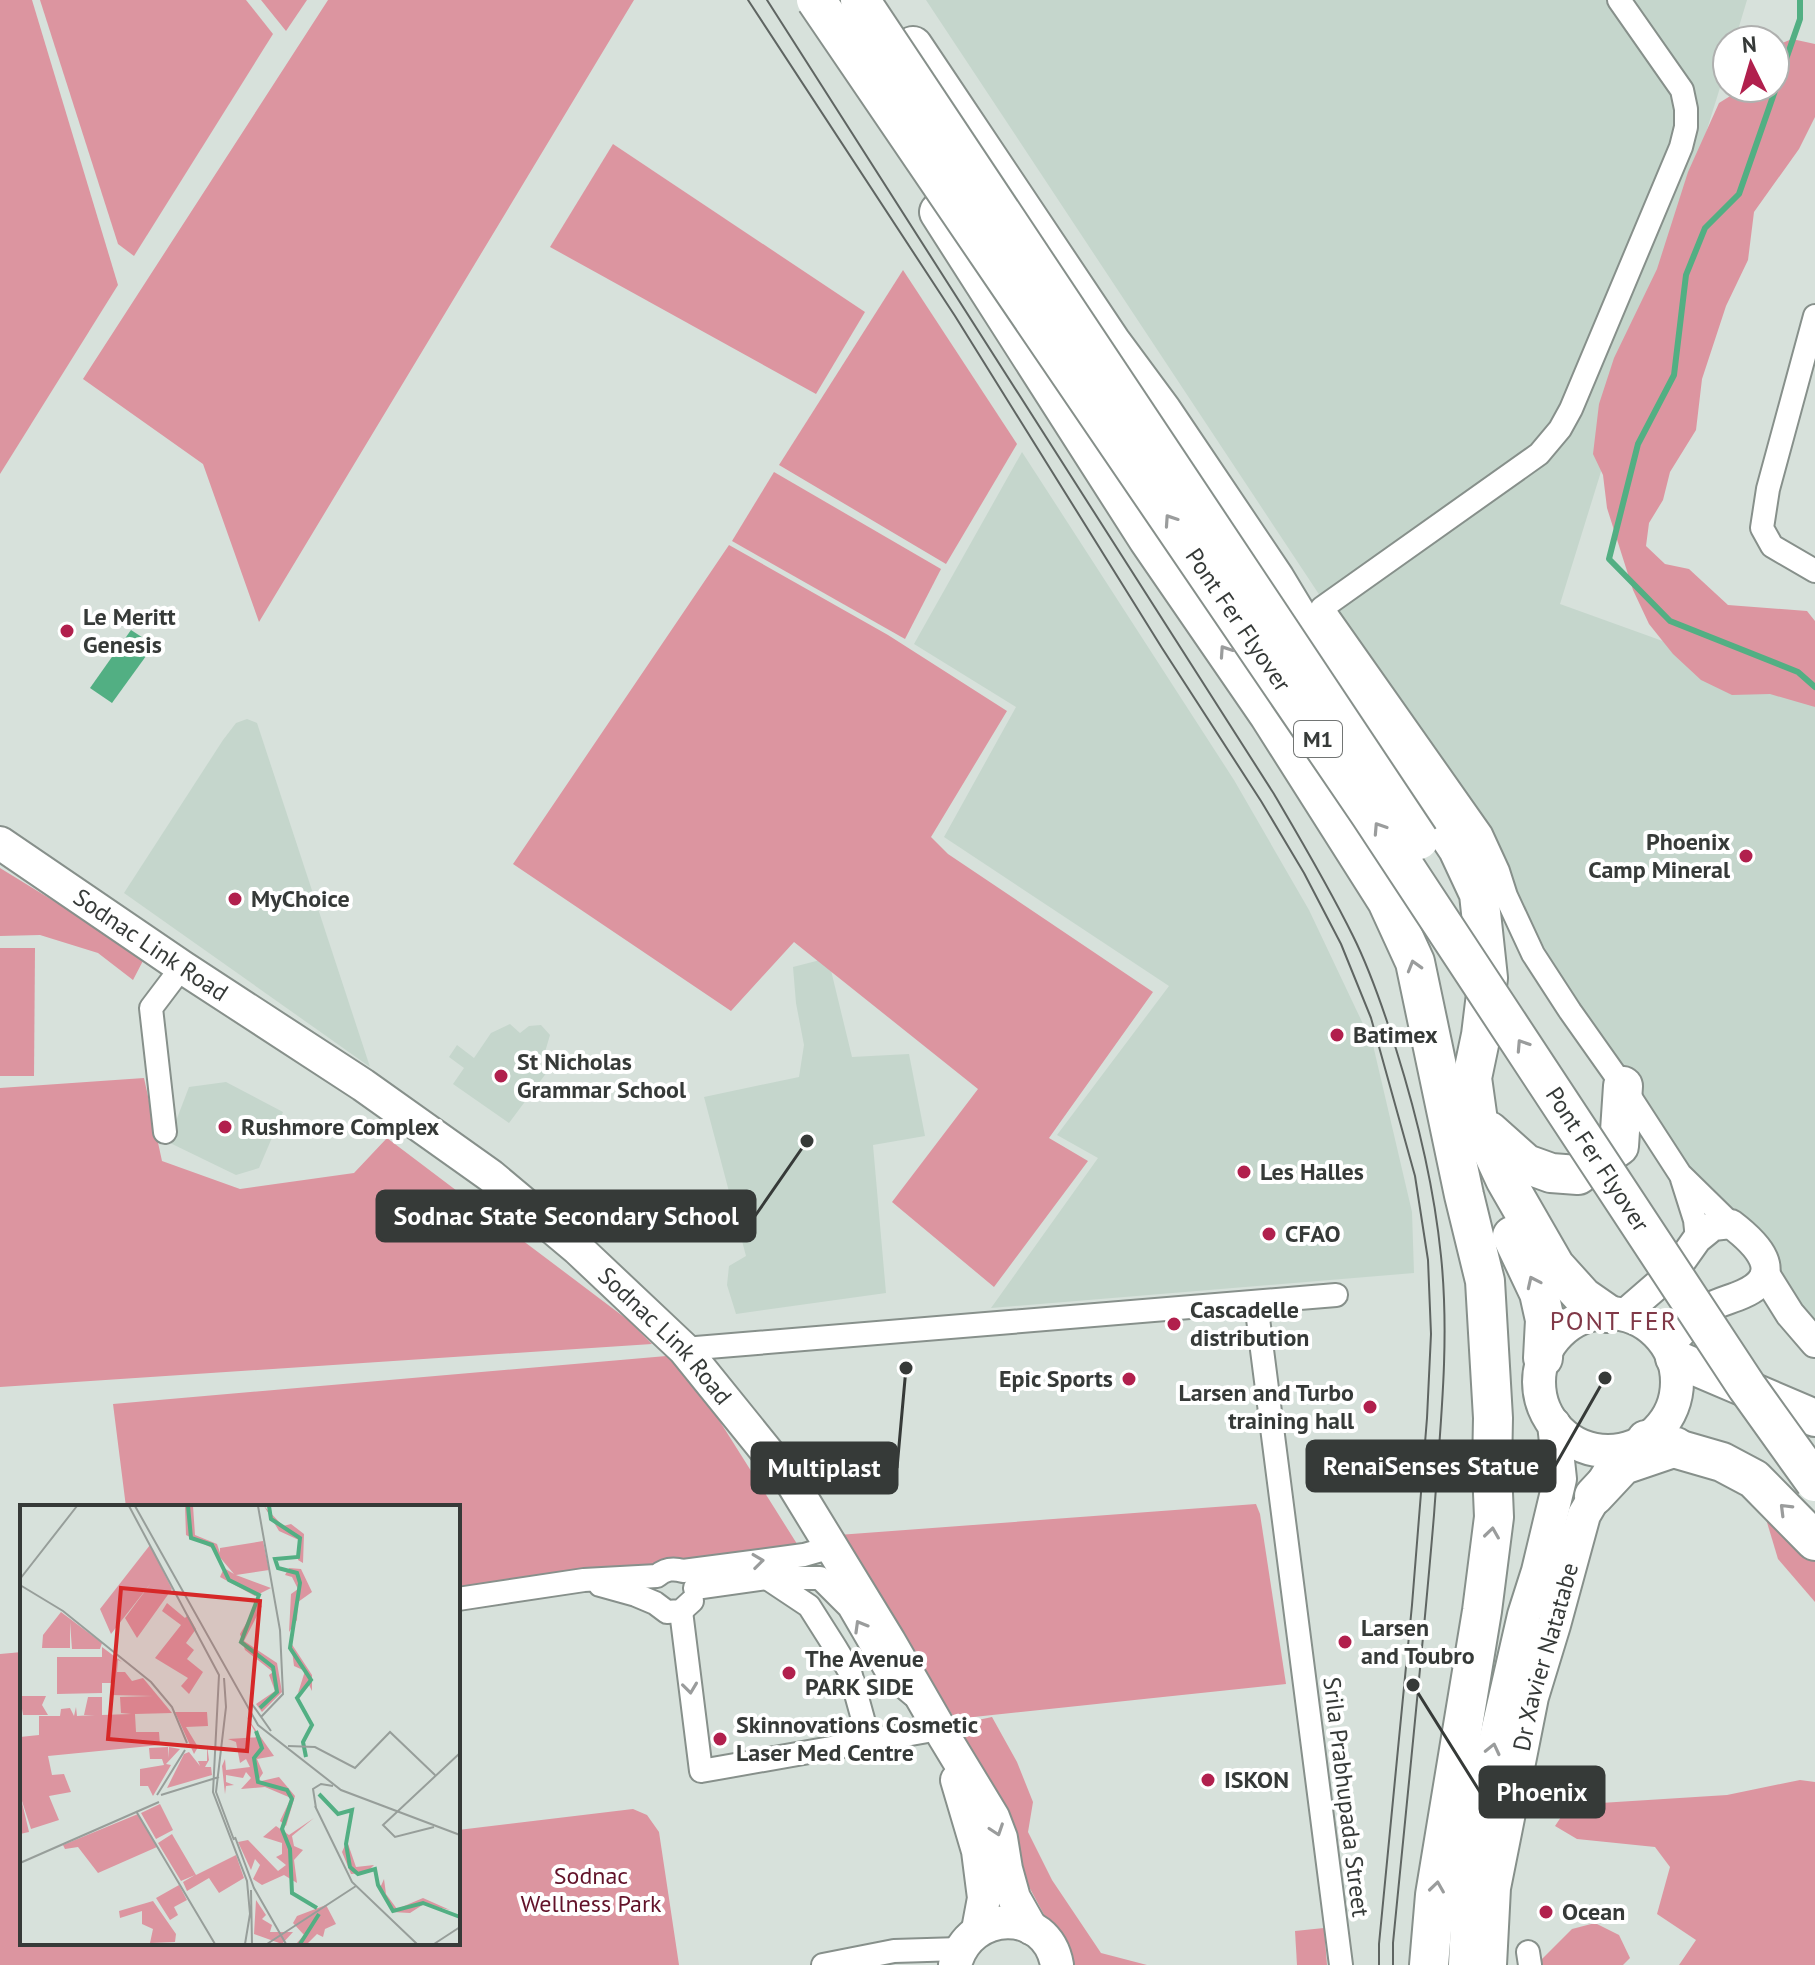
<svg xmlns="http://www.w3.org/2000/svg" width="1815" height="1965" viewBox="0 0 1815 1965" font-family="'PT Sans',sans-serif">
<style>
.built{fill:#c5d6cc}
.green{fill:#dc95a0}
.water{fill:#52af83}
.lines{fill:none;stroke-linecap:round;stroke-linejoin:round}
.stream{stroke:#52af83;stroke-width:6}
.minor-casing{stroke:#87908b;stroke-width:26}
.tertiary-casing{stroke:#87908b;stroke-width:32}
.secondary-casing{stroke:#87908b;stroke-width:36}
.primary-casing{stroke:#87908b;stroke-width:40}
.trunk-casing{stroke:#87908b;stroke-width:42}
.minor{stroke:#fff;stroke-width:22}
.tertiary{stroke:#fff;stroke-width:28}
.secondary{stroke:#fff;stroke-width:32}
.primary{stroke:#fff;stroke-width:36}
.trunk{stroke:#fff;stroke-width:38}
.tram{stroke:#5f6562;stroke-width:2}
.trunk-bridge-casing{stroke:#87908b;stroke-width:42;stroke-linecap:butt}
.trunk-bridge{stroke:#fff;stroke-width:38}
.oneway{stroke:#9a9c9c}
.poi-dot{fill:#b1204d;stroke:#fff;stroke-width:3}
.labels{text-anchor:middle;stroke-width:8;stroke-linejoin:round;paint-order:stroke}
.shield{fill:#fff;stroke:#727574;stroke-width:2}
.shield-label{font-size:22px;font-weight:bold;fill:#363a38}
.poi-label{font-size:24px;font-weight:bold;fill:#363a38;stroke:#fff;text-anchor:start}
.street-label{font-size:24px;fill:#363a38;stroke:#fff}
.park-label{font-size:24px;fill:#621229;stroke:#fff}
.neighbourhood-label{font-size:26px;letter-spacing:2px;fill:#803847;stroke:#fff}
.inset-river{fill:none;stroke:#52af83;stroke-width:4}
.inset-road{fill:none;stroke:#979e9a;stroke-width:2}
.view{fill:#d62828;fill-opacity:0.15;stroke:#d62828;stroke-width:4}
.inset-edge{fill:none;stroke:#363a38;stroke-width:4}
.leader{fill:none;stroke:#363a38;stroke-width:3}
.callout-dot{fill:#363a38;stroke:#fff;stroke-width:3}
.callout{fill:#363a38;stroke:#363a38;stroke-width:3}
.callout-label{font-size:26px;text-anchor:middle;font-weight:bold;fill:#fff}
</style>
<rect width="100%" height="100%" fill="#d7e1db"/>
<g class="built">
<path d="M926,0h821l-12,40h-8v25l-167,539 197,71 58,32v612l-141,-139 -172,-309z"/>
<path d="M1022,452l212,328 75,130 64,135 39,167 2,61 -423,35 107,-150 -41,-23 112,-149 -225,-149 72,-130 -102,-63z"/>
<path d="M247,719l10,4 113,344 -246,-174 99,-153 13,-17z"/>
<path d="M828,958l24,99 57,-3 16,82 -52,9 13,148 -150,21 -9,-29 2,-19 17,-10 -42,-159 95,-20 5,-32 -8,-42 -3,-36z"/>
<path d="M510,1024l10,9 9,-7 12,-1 9,10 -5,17 11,8 -47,63 -56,-39 11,-16 -15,-11 8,-12 17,13 17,-25z"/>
<path d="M226,1082l57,30 -24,56 -23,7 -68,-33 21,-55z"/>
</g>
<g class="green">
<path d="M0,0h32l86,285 -118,189z"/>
<path d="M40,0h206l27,34 -139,222 -16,-12z"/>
<path d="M261,0h46l-21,31z"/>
<path d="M328,0h306l-375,622 -56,-158 -120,-85z"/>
<path d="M1792,39l23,5v73l-16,32 -45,63 -6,48 -22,46 -24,73 -6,51 -26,42 -7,28 -14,23 -3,23 19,18 24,5 39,36 79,6 8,10v86l-45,-13 -38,1 -31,-15 -28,-26 -24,-30 -16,-34 -26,-82 -4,-33 -10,-21 6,-50 15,-46 43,-89 31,-97 31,-69 24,-15h32v-42z"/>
<path d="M613,144l252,168 -49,82 -266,-147z"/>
<path d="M903,270l114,174 -71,120 -167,-99z"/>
<path d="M774,472l167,97 -36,70 -173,-98z"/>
<path d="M729,545l159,90 119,76 -76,126 17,17 205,138 -104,146 39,23 -94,126 -102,-85 86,-113 -184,-147 -63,69 -218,-147z"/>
<path d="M0,868l145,89 -12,23 -35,-27 -58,-18 -40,1z"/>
<path d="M0,948h35l-1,128h-34z"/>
<path d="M144,1078l18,83 78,28 114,-16 33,-35 241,182 24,24 -652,43v-299z"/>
<path d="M678,1355l126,200 -346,32v-80h-332l-13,-103z"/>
<path d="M1256,1504l4,10 26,170 -331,35 -117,-184z"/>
<path d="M1766,1519l26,12 23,27v44l-37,-43z"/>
<path d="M22,1652v291h436v-113l175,-21 14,6 12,17 20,133h-679v-311z"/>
<path d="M992,1717l25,45 16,40 -5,30 24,48 49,73 46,12h-76l-44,-82 -23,-61 -54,-96z"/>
<path d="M1800,1780l15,2v183h-136l17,-25 -39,-26 13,-47 -15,-20 -78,-8 -22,-13 14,-21 158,-10z"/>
<path d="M1595,1923l24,12 11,23 -7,7h-81l-1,-5 31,-31z"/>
<path d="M1324,1928l3,37h-30l-2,-34z"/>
</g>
<path class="water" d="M131,630l23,15 -42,58 -22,-15z"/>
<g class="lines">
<path class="stream" d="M1800,0v19l-61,175 -34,34 -19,47 -12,100 -36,69 -29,115 61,62 128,51 17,15"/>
<g class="minor-casing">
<g id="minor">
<path d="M1619,0l63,90 4,19v18l-5,20 -110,262 -11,20 -21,25 -217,154 159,226 17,37 8,25 27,58 37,57 53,75 57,88 51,50"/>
<path d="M1815,316l-47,173 -6,39 10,18 43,25"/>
<path d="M165,1132l-14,-124 31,-41"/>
<path d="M1682,1179l13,41 2,19"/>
<path d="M1256,1303l85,662"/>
<path d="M684,1349l652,-54"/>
<path d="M767,1578l42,28 26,41 15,25 19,69"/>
<path d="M600,1585l36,10 19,8 12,9 14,-1 11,-10"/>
<path d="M695,1588l72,-10h53l29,29 39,67 25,21"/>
<path d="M458,1599l126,-19 73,-4c8,-7 16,-8 26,-5l121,-16 28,-8"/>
<path d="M681,1611l20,160 238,-42"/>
<path d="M1528,1952l2,13"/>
<path d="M823,1965l71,-14 66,-2"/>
</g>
</g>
<g class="tertiary-casing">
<g id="tertiary">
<path d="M1765,1274l25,40 25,29"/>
<path d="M1624,1314l44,-38 12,-13 17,-24 16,-13 18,-2c25,19 57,50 12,70 -11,5 -24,8 -35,14 -13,8 -29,28 -41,39"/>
</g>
</g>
<g class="secondary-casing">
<g id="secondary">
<path id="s1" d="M0,843l182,124 181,118 128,91 87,73 106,100 109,135 96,157 56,97 48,79 8,21 5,31 8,29 17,30"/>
<circle cx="1608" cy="1382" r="69"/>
<path d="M957,1780l21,71 6,47 -6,32"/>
<path d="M955,1965c14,-56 92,-58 102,0"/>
<path d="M1465,1965l3,-64 15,-107 41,-179 14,-44 22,-92 -6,-55"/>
<path id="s2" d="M1490,1965l4,-77 38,-191 22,-72 30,-110 24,-41"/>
</g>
</g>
<g class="primary-casing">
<path id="primary" d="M1674,1358l141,60"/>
</g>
<g class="trunk-casing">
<g id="trunk">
<path d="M913,46l198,296 51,69 113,168 32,53 68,92 83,125 21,45 9,84 -7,57 -9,43 6,43 27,58 50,87 28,31 23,16"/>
<path d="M939,212l209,327 121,176 118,186 28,61 49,233 21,86 8,137 -1,52 2,47 -12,94 -47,284 -6,70"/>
<path d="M1489,1131l37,33 25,9 27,2 41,-29 4,-60"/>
<path d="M1512,1236l27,57 6,27 -2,38"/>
<path d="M1646,1440l76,22 32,17 61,62"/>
<path d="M1594,1496l29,-31 53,-18"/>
</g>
</g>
<use href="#minor" class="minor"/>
<use href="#tertiary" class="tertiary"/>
<use href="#secondary" class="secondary"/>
<use href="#primary" class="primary"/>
<use href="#trunk" class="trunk"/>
<g class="tram">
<path d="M748,0l207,316 207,332 99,153 43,72 37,71 30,74 44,158 13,84 3,74 -4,84 -15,187 -33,339v21"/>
<path d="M767,0l507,794c27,46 55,93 79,142 18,36 31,75 43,113 21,67 38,137 45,207 9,86 -1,173 -7,259 -12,143 -27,285 -41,428v22"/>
</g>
<g class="trunk-bridge-casing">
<g id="trunk-bridge">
<path id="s3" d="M816,0l554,814 377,573 68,95"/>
<path d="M860,0l559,840"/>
</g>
</g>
<use href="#trunk-bridge" class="trunk-bridge"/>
</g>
<defs><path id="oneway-chevron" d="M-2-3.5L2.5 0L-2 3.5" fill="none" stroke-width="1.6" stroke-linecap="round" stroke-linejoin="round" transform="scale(2)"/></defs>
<g class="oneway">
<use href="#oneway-chevron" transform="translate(1170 520) rotate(-124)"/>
<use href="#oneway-chevron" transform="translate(1225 651) rotate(-124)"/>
<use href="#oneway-chevron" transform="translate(1379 828) rotate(-123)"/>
<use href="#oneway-chevron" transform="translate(1414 966) rotate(-106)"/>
<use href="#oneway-chevron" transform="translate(1522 1045) rotate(-123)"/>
<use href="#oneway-chevron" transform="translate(1533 1282) rotate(-115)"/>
<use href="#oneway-chevron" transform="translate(1785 1509) rotate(-135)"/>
<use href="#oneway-chevron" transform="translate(1492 1533) rotate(-82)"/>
<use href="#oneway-chevron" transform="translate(758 1561) rotate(-7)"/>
<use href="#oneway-chevron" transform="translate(860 1626) rotate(-120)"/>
<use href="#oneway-chevron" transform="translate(690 1688) rotate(83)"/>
<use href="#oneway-chevron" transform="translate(1493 1749) rotate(-77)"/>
<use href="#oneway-chevron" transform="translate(997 1830) rotate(71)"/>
<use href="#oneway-chevron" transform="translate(1437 1887) rotate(-82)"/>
</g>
<g class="poi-dot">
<circle cx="67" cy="631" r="8"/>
<circle cx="1746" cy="856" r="8"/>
<circle cx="235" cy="899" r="8"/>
<circle cx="1337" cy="1035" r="8"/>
<circle cx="501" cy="1076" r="8"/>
<circle cx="225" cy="1127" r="8"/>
<circle cx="1244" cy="1172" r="8"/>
<circle cx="1269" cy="1234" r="8"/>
<circle cx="1174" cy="1324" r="8"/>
<circle cx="1129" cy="1379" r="8"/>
<circle cx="1370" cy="1407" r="8"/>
<circle cx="1345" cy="1642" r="8"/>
<circle cx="789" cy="1673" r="8"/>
<circle cx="720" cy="1739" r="8"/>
<circle cx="1208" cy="1780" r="8"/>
<circle cx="1546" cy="1912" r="8"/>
</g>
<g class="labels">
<rect class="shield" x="1294" y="721" width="48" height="36" rx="6"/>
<g class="shield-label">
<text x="1318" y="747">M1</text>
</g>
<g class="poi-label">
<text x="83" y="625">Le Meritt<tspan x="83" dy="28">Genesis</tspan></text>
<text x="1730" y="850" text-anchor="end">Phoenix<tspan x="1730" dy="28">Camp Mineral</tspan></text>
<text x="251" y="907">MyChoice</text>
<text x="1353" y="1043">Batimex</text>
<text x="517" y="1070">St Nicholas<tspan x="517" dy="28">Grammar School</tspan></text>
<text x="241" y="1135">Rushmore Complex</text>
<text x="1260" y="1180">Les Halles</text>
<text x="1285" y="1242">CFAO</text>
<text x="1190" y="1318">Cascadelle<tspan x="1190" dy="28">distribution</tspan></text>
<text x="1113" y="1387" text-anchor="end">Epic Sports</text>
<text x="1354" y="1401" text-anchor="end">Larsen and Turbo<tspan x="1354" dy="28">training hall</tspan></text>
<text x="1361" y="1636">Larsen<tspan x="1361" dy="28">and Toubro</tspan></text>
<text x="805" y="1667">The Avenue<tspan x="805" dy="28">PARK SIDE</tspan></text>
<text x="736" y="1733">Skinnovations Cosmetic<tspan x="736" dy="28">Laser Med Centre</tspan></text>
<text x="1224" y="1788">ISKON</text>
<text x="1562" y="1920">Ocean</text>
</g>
<g class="street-label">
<text dy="8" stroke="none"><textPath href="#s3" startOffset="750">Pont Fer Flyover</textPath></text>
<text dy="8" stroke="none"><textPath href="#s1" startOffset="182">Sodnac Link Road</textPath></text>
<text dy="8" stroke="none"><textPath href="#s3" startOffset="1398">Pont Fer Flyover</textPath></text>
<text dy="8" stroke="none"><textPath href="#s1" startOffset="830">Sodnac Link Road</textPath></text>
<text dy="8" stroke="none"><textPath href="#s2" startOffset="314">Dr Xavier Natatabe</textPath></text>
<text transform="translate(1346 1797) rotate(83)" y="8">Srila Prabhupada Street</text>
</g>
<g class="park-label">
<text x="591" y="1884">Sodnac<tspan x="591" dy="28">Wellness Park</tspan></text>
</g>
<g class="neighbourhood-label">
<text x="1614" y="1330">PONT FER</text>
</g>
</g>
<g transform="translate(20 1505)">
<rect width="440" height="440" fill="#d7e1db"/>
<path d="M165,1h8l2,29 22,9 3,9v-5l43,-7 6,29 -33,5 35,13 -16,8 -35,-19 4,-9 10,6 -22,-26 -26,-13zM244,1l19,20 8,-2 13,10 -1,29 -5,-3 3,-19 -22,-10zM130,40l22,44 -35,49 -12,-20 26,-35 -40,51 -11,-25zM269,63l12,1 11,23 -14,10 -1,18 -8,12 2,-38 7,-5 -6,-12 -7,-2zM147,98l18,15 3,-3 8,14 -10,14 8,7 -7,9 16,13 -14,22 -8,-8 7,-8 -33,-20 26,-33 -19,-14zM238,98l4,3 -18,35 33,22 5,29 -20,20 -6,-8 19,-13 -6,-16 4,-3 -28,-22 -5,-16zM41,107l41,31 -2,6h-28l-2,-27v26h-28l1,-13zM271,138l21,32v16l-4,-8 -10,10 7,-22 -11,-5zM82,142l20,15 -4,-2 -1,12h8l7,9 11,-3 29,35 -37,1 1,18h23l1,13 -112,11 4,19 12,-1 7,18 -22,4 10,24 -28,9 -10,-31 8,34 -9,2v-97l19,-2v-19h21l1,-7 9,-1 4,8 2,-9 1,9 18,-1h-11l4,-18h14v18l29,-1 -10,-1 -1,-16 33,-1 -42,-1v-12h-9v10l-45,1v-37h45zM0,191h26l-4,9 6,10h-25zM155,207h32l1,14 -22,1 12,20 -4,7zM226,211l28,40 -17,3 6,14 -6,9 22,-5 16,19 -9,30 -6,-5 11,-23 -26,-11 -24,2 10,-11 -5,-6 -3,6 -17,-3v7l8,3 -8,1 -1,8 -3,-28 3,-7 1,11 24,-3 -4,-8 -6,4 -4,-21 -8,-3 30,-2zM187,240l2,15 -4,7h6l1,8 -45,13 17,-34 5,-2 11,14 -2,-5h9zM148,242l1,11v-11l11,2 -14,15 5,1 -18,31 -5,-10h-8v-17l24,-4 -2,-6h-12l-1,-11zM140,299l13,26 -17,9 -15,-26zM118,309l19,33 -59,26 -20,-26 -13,2 -2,-4zM294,313l-22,18 2,10 9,4 -9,10 3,23 -13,-8 -22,10 -9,-6 7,-14 -5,-6 -4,11 -13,-28 10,-2 30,31 8,-6 -10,-8 6,-3v-11l-19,-6 13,-11 13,9zM152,329l24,41 40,-20 8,23 -25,15 -10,-15 -22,13 -4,-9 12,-7 -14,6 -23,-38zM327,336l9,26 18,-2 -8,8 -15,1 -9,-22zM364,374l2,15 11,15 26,-11 27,12 -26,-6 -14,9 -18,-1 -12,-24zM159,380l8,15 -13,7 4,8 -8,5 -14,-22zM236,395l10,15 -4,4 10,6 -2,7h23l-11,12 -28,-10zM133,396l23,33 -1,8 -25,1 3,-14 -11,-5v-13l-22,7 -1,-7zM306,400l10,19 -11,5 -2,8 -6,-3 -10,10h-11l8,-9 -11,-12 4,-7z" fill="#dc95a0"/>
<path class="inset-river" d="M168,1l3,32 21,7 17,35 30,15 -18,47 32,25 4,25 -17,16M249,1l2,13 29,19 -2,19 -23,2 3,9 19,5 3,10 -10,65 21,32 -14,18 15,27 -9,17 3,15M236,226l6,17 -8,10 4,24 29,8 5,9 -10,30 8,20 2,44 25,15M299,289l19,20 14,-4 -6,34 4,23 8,7 17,-5 3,16 15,26 30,-8 37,14M280,439l19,-30"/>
<path class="inset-road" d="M109,1l90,169 -6,117 34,89 3,33 -5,30M115,1l123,219 83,65 119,45M238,1l22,124 3,64 -22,23M0,74l57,-73M0,80l43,26 88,71 21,25 15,36M204,173l2,29 -10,85 18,48M232,199l19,27M268,241l27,1 40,21 35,-36 45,43M137,290l28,-45M141,290l58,-18M295,301l37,76 65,62M296,303l-3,-19 8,-5 12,2M116,306l79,133M414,322l-39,10 -12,-12 77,-72M215,332l19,51 32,56M0,358l139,-61M231,385l1,54M247,439l89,-58M414,439l26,-17"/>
<path class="view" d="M101,83l139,13 -13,150 -139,-12z"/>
<rect width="440" height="440" class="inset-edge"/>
</g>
<path class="leader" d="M807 1141L755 1216M1605 1378L1555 1466M906 1368L897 1468M1413 1685L1480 1792"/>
<g class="callout-dot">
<circle cx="807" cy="1141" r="8"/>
<circle cx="1605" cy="1378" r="8"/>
<circle cx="906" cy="1368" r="8"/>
<circle cx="1413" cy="1685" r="8"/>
</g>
<g class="callout">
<rect x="377" y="1191" width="378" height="50" rx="8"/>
<rect x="1307" y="1441" width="248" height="50" rx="8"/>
<rect x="752" y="1443" width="145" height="50" rx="8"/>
<rect x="1480" y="1767" width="124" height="50" rx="8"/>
</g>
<g class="callout-label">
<text x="566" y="1225">Sodnac State Secondary School</text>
<text x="1431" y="1475">RenaiSenses Statue</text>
<text x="824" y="1477">Multiplast</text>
<text x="1542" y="1801">Phoenix</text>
</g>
<g transform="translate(1751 64) rotate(355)"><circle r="38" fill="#ffffff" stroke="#afb0af" stroke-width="2"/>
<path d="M0-6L14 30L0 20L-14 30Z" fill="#b1204d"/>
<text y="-12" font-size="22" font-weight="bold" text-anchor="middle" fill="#363a38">N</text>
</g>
</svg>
